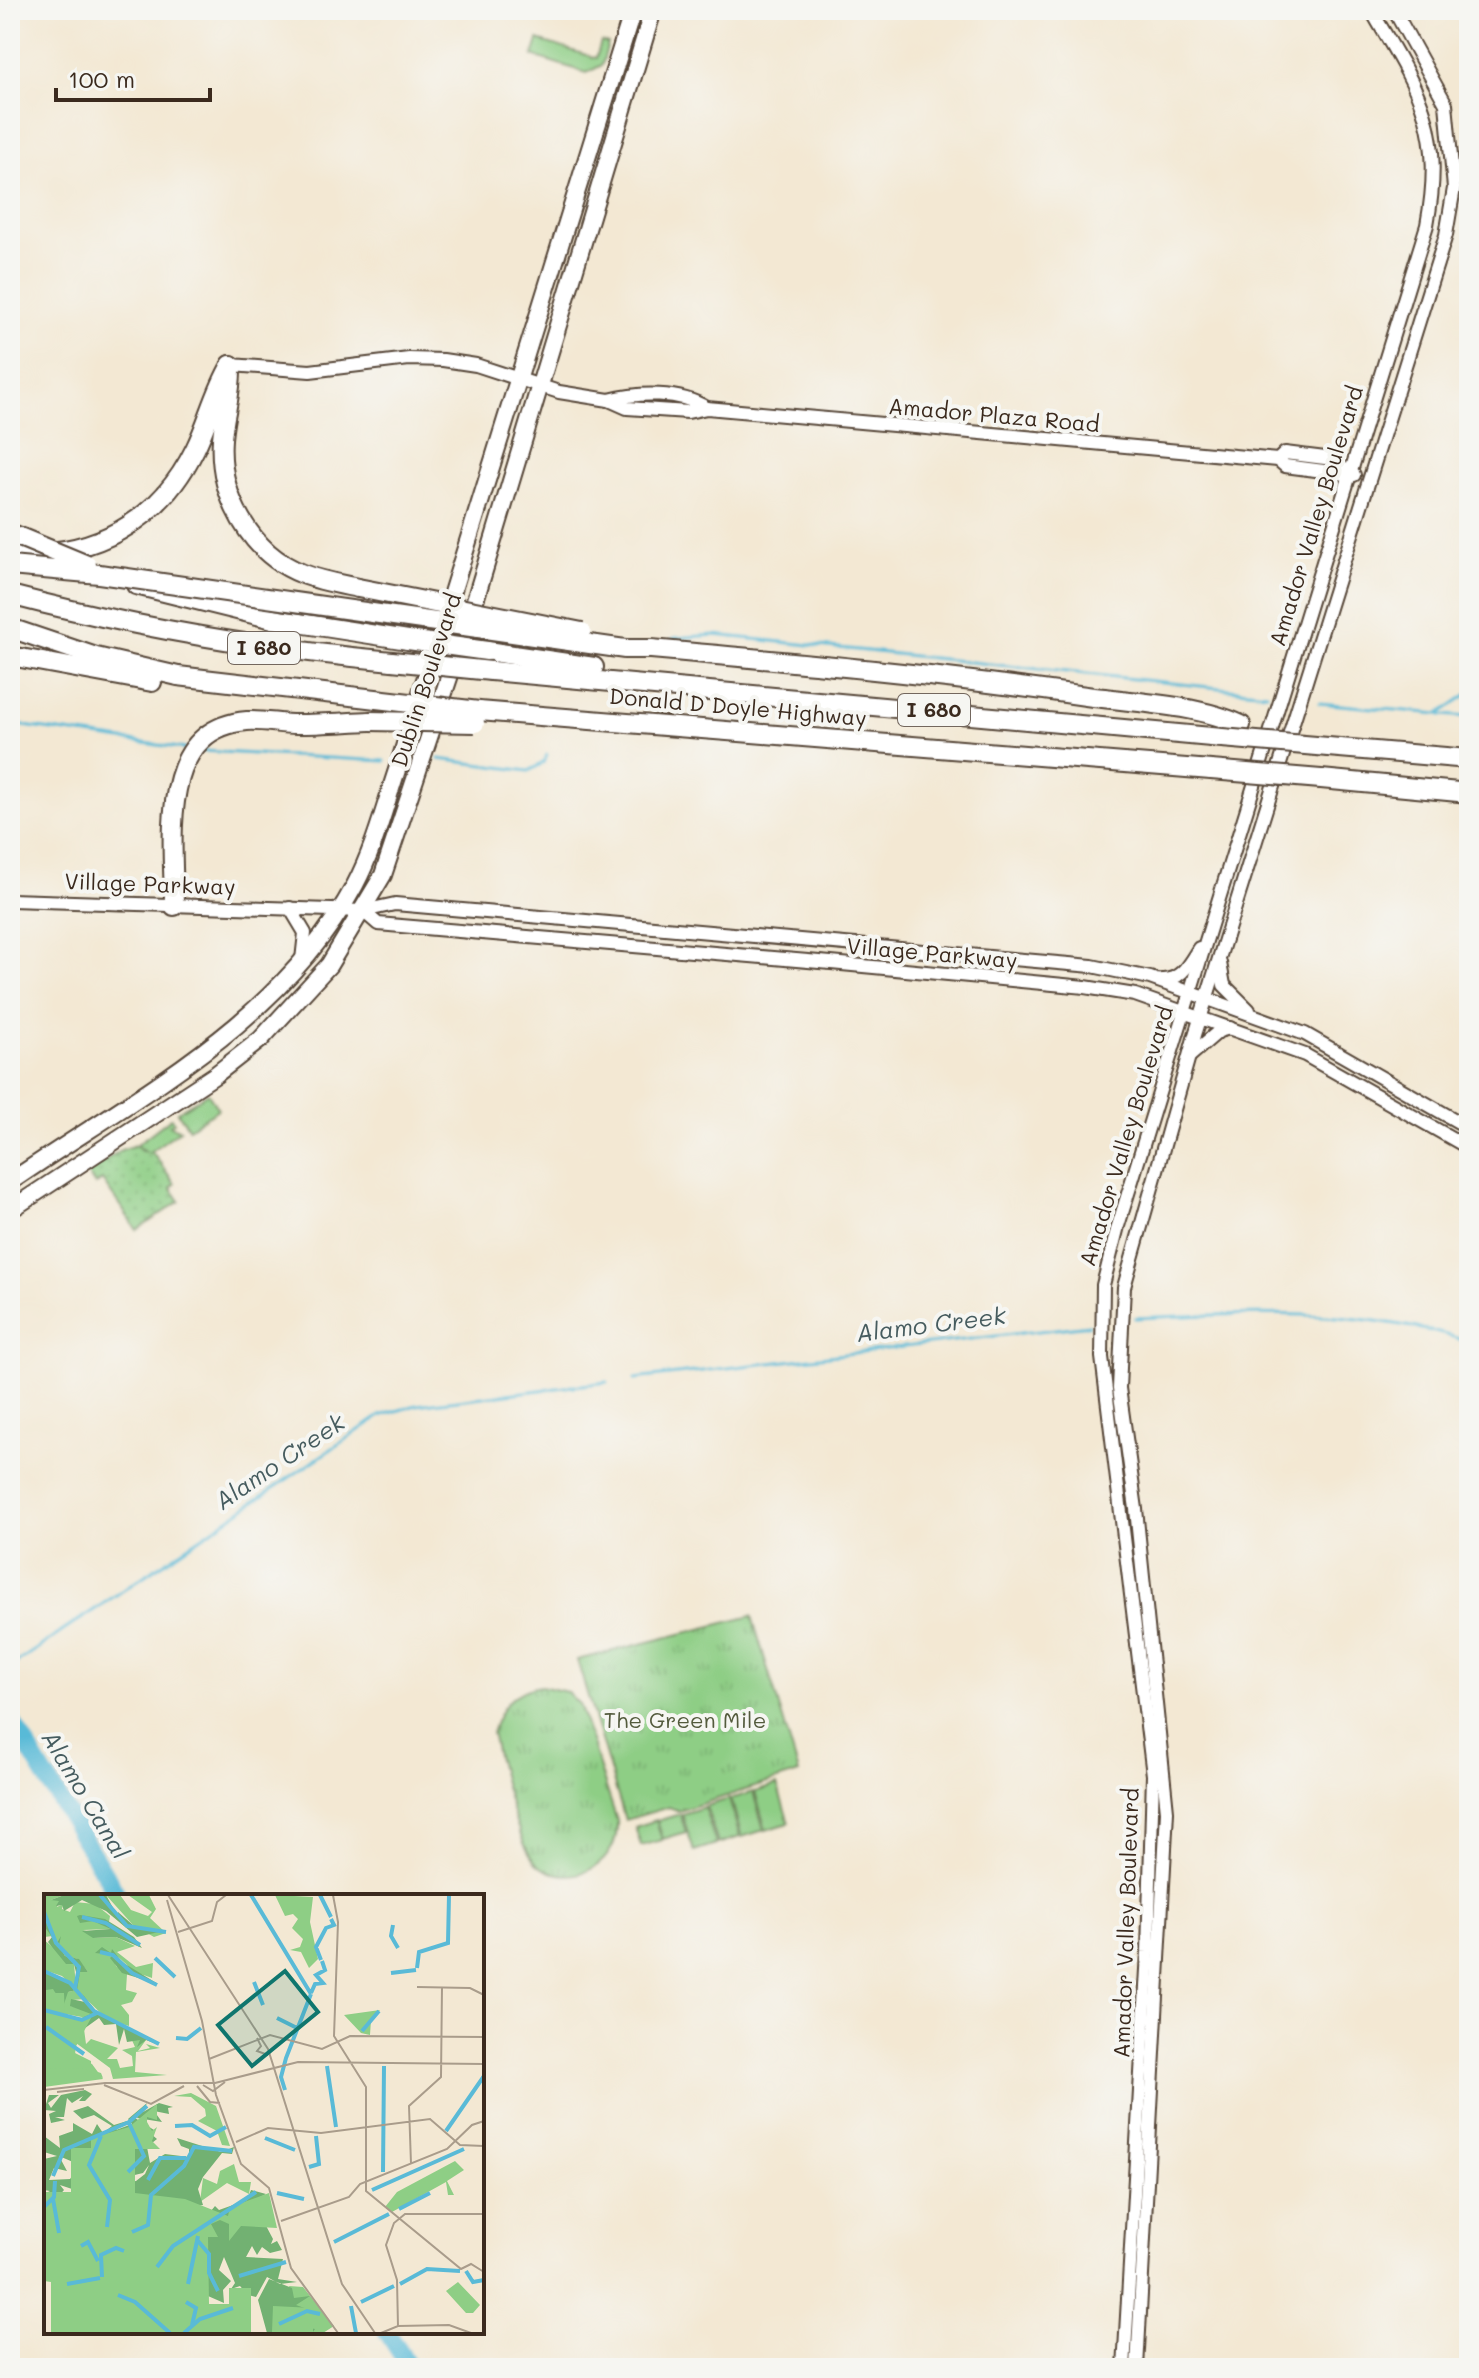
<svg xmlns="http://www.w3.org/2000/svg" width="1479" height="2378" viewBox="0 0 1479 2378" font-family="Mali,sans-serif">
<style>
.grass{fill:#8ece85;stroke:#647c52;stroke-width:2}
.park{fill:url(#park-tufts);stroke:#647c52;stroke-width:2}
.garden{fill:url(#garden-dots);stroke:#647c52;stroke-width:2}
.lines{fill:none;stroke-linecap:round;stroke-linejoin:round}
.stream{stroke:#59bad7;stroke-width:3}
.river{stroke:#59bad7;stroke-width:18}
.minor-casing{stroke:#574639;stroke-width:16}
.major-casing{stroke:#574639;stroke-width:20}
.highway-casing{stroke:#574639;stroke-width:22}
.minor{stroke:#fff;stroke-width:12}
.major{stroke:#fff;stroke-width:16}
.highway{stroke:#fff;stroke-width:18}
.highway-bridge-casing{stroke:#574639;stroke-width:22;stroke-linecap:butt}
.highway-bridge{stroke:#fff;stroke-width:18}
.labels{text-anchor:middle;stroke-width:8;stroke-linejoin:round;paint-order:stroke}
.shield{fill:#f6f6f2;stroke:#73675e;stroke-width:2}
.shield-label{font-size:20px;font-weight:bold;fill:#3b2a1e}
.street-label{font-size:22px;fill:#3b2a1e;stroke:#f6f6f2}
.park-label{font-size:22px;fill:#545b3d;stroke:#f6f6f2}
.water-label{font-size:24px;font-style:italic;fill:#465c5f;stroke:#f6f6f2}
.inset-river{fill:none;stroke:#59bad7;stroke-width:4}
.inset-road{fill:none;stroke:#a99c8b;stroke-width:2}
.view{fill:#0f766e;fill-opacity:0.15;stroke:#0f766e;stroke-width:4}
.inset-edge{fill:none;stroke:#3b2a1e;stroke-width:4}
</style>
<defs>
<pattern id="park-tufts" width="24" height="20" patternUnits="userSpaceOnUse" patternTransform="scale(2)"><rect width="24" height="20" fill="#8ece85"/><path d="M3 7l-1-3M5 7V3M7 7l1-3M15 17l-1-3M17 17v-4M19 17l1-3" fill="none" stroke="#7bb172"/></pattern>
<pattern id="garden-dots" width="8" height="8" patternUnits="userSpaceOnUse" patternTransform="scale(2)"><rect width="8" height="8" fill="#8ece85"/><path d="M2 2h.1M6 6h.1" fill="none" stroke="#7bb172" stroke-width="1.8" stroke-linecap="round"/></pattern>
</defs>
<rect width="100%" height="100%" fill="#f6f6f2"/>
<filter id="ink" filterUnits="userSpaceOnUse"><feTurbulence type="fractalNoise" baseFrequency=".0125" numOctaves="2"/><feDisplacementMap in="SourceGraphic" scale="16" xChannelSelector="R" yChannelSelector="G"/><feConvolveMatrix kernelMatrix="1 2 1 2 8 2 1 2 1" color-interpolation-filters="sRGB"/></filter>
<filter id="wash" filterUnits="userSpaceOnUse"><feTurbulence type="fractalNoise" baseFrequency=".006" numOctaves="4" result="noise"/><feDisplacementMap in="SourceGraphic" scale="32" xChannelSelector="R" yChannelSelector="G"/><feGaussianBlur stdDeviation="1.8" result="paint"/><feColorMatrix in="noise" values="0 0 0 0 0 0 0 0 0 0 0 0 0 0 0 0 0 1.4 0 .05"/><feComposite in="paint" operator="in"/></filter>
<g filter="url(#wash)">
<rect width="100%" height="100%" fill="#f3e8d3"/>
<g class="grass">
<path d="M538,40l58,18 5,-16 7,2 -6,21 -15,8 -54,-17z"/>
<path d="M208,1093l10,16 -29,19 -12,-16z"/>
<path d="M171,1118l3,4 -4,3 10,5 -32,23 -12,-8z"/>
<path d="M777,1785l12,38 -23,7 -11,-38z"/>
<path d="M753,1792l11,38 -22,7 -11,-38z"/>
<path d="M729,1799l11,38 -22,7 -12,-38z"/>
<path d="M704,1807l12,37 -22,7 -12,-37z"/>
<path d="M680,1814l6,18 -23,7 -6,-18z"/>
<path d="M656,1820l6,20 -21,6 -6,-19z"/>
</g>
<g class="park">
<path d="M752,1616l47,157 -120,38 -10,-4 -44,13 -48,-160z"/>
<path d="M541,1686l26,6 12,12 38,117c1,19 -7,37 -24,47 -19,11 -48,9 -61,-10 -16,-23 -34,-96 -40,-125 8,-26 20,-43 49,-47z"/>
</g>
<path class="garden" d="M136,1145l6,6 11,2 22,31 -4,4 9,13 -43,29 -35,-50 -7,5 -8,-12 34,-23z"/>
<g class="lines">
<g class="stream">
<path d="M667,643l8,-5 40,-3 552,58"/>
<path d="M1319,703l120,11 30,-21"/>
<path d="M1441,715l28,2"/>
<path d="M10,724l176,25"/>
<path d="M202,751l183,10"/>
<path d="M439,759l90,12 14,-8 4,-8"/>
<path d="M1135,1318c109,-5 230,-11 334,24"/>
<path d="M635,1379l454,-54"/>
<path d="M10,1667l370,-251 36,-11 191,-23"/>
</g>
<g class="river">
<path d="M10,1718l108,178"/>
<path d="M387,2332l23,36"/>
</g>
</g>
</g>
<g filter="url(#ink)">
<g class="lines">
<g class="minor-casing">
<g id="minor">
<path d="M231,365l79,6 99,-12 34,1 33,5 83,27 50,8 18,8 61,4 19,-4 571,52 7,6 69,9"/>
<path d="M609,400c30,-8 71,-9 98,8"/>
<path d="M1278,460l7,-7 48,6 16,15"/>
<path d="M10,900l353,11 32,-7 697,62 58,12 155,56 164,94"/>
<path d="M290,908l15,25 -3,27"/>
<path d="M363,911l15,13 453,39 254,24 50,8 170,60 164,93"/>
<path d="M1220,963l4,22 25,25"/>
<path d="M1161,980c20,1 28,-16 38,-32"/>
<path d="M1190,1056l29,-25 11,-3"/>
<path d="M1124,2368l24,-416 5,-177 -51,-418 1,-72 15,-59 309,-1001c18,-97 -8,-134 -56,-215"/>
<path d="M1137,2368l30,-557 -31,-302 -17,-121 5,-101 71,-252 251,-800 8,-47 -8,-84 -52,-94"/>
</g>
</g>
<g class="major-casing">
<g id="major">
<path d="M10,1182c125,-86 271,-159 345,-297 19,-36 29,-76 42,-115l236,-760"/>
<path d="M10,1210l205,-135 46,-36 68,-74 54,-90 94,-281 176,-584"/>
</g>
</g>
<g class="highway-casing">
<g id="highway">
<path d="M231,365c1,30 -7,47 -9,74 -4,55 28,115 81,135 18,7 36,10 55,14"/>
<path d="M10,552c81,7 149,-29 185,-103 14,-28 19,-55 36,-84"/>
<path d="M136,585l137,34 135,21"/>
<path d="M10,595c127,33 251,54 382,66"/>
<path d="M10,628l86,29 82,19"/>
<path d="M651,649c146,13 291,26 435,47 47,6 113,9 155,29"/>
<path d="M487,651l107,16"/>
<path d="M10,656l142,26"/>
<path d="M491,671l731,67"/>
<path d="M479,711l732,59"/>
<path d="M1328,747l141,12"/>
<path d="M1321,779l148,14"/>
<path d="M174,906c0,-64 -18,-177 73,-185 16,-1 33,3 49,3 25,0 50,-2 74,-3"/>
</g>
</g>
<use href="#minor" class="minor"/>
<use href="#major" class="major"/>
<use href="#highway" class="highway"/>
<g class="highway-bridge-casing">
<g id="highway-bridge">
<path d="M10,533l77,32"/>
<path d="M10,566l89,8 526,75h26"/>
<path d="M358,588l224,44"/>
<path d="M408,640l79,11"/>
<path d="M392,661l99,10"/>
<path d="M178,676l301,35"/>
<path d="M370,721l105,2"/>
<path d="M1222,738l106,9"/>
<path d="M1211,770l110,9"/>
</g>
</g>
<use href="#highway-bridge" class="highway-bridge"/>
</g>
</g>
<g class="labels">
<g class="shield">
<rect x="228" y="632" width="72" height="32" rx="6"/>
<rect x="898" y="694" width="72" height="32" rx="6"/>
</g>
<g class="shield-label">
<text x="264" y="655">I 680</text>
<text x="934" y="717">I 680</text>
</g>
<g class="street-label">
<text transform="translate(994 415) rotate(5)" y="8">Amador Plaza Road</text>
<text transform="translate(1316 516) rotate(-73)" y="8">Amador Valley Boulevard</text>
<text transform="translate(426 680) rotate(-72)" y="8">Dublin Boulevard</text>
<text transform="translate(738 707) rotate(5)" y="8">Donald D Doyle Highway</text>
<text transform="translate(150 884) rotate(2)" y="8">Village Parkway</text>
<text transform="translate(932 953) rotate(5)" y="8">Village Parkway</text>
<text transform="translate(1126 1136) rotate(-73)" y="8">Amador Valley Boulevard</text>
<text transform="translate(1126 1923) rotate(-88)" y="8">Amador Valley Boulevard</text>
</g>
<g class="park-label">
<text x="685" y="1728">The Green Mile</text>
</g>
<g class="water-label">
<text transform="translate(931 1325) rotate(-7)" y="8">Alamo Creek</text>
<text transform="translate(280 1462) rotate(-34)" y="8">Alamo Creek</text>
<text transform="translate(85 1795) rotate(59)" y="8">Alamo Canal</text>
</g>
</g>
<g transform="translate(44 1894)">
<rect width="440" height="440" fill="#f3e8d3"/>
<path d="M0,1h20l-13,5h9l-3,7 6,-3 -1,5 8,3 5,-10 20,2 15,12 -1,6 -26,-6 -2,6 12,-2 17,9 -27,1 11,3 -1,5 23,-1 19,9 -18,6 19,15 17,-4 -1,15 -17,-6 -18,-16 -17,-7 13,6 3,11 11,8 -1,16 11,3 -5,9 -11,3 8,10v11l-21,-6 -22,-21 -15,1v6l23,6 -7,6 -43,-8v-24l10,2 2,6 6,-2 -9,-11 -6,5 6,-7 17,5 -2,8 9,-2 -15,-14 -18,-6v-30l30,24 2,22 4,-14h8l-10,-13 -13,-3 -12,-20 -9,1v-11l7,3 -5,-13 -2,6zM62,1h14l11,15 17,6 4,-4 -24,-17h21l7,14 -6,9 16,15 -12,4 -21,-12zM0,119l40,16 2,15 5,-5 27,9 -11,11h10l3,9 13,-2 -1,-10 -10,-6 13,-3 -4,-9 15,2 -8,11 12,-3 -4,-4 14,4 -24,4 -1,20 32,3 -54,4 -3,-11 -34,-25 -1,12 17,9 11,15 -59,8zM147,199l25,13 14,40 -8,-1 -5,-14 -19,-10 8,-5 -1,-7 -14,-12 -17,-1zM190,270l5,18h12l-2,12 -22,-11 -27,19 3,-24 14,6 3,-13zM414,388l22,23 -7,8h-7l-20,-22zM245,392l14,1 31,39 -11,7h-18z" fill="#8ece85"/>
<path d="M20,1h42l12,22v-5l15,13 26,7 -22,5 -31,-26 -24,-11 -18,11 -2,-6 -6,1 3,-5 -8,-1zM1,20l12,29 4,-7 -2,9 6,11 14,3 9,13h-8l-3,18 -9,2 -4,12 -16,-10h8l-3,-5 -7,1 -2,-20 30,16 3,-10 -3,-12h-8l-18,-22 4,-5 -8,-11zM33,22l3,-1 25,4 29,18 8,11 -26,-11 -23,1 -11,-7 28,-2 -17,-8 -13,2zM58,53l9,6 1,-4 10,13 36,22 -36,-11 -12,-15 3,-3 -18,-2zM33,97l7,5 12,15 63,34 -13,-5 -9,7 3,-7 -13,2 -3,-13 -5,16 -3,-21 -12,1 -5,-7 -18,13 -15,-5 -4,-13 17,6 12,-5 -21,-8 1,-7 14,3zM41,196l7,4 -7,7h-6l4,-5 -11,7 -5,-5 -3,19h-9l10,3 -14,3 -2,-9 7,-3 -12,-1 5,-15h10l-11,8 3,5 10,-13zM103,209l-4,9 16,-9 14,4 -5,1 1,6 -15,-3 8,11 -25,-4 3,-7 -5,7 19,12 -4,3 7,6 -10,8 3,16 15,-9 24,3v-8l-8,-3 -4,-8 44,14 13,-5 -2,7 -10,-1 -19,24 -5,12 5,16 -8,1 5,16 -36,2 -15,16 -18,3 -5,-11 16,-5 5,-9 -21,11 -1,-11h-7l7,-13 -6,1 -5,-21 11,1 -2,-3 13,-2 9,-7 4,-9 -6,8 -29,7v-10l15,-5 -10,-5 -1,-7 11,-7 -7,-6 -15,3 7,7 1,14 -18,2 10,9 -11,1 16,7h-10l11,14 -4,23 7,5 -6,2 11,12 -18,-10v-30l-1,7 -9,-2 -1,21 -28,-18 -1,5 19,12 -6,10 -11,-9 -5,3 14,17 -30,-6v-45l6,-3 -6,-1v-31l13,-3 -13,-4v-16l16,12 -1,-12 14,-5v-8l19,11 5,-10 6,9 9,-7 -18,-11 -12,4 -9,-8 15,-5 26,19 13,-4 -11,9 16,-6 -4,-5zM27,261l8,6 15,27 -9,5v26l-5,-19 -22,-3 6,-7 -4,-5 18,6 -3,-7h11l-4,-7 -6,-6 -6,8 -21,1 5,-12 13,3 -8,-15 21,9zM207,296l15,4 -13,7 20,38 -2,5 6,-3 5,9 -12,3 -8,-6 -5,8 -5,-9 -6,11 37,2 -5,20 19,3 -17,2 -13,-7 -11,20 -8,-2 -8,-9 -9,3 4,-6 -11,-26 -5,13 12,11 -8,9 1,13 -16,-7 -2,-79 9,-11 4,4 28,-10zM225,385l23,9 2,10 16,-2 -14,9 14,5 -11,5 4,12 12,2 -2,3 -46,1 -9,-33z" fill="#72b172" fill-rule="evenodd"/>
<path d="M231,1l38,2 -3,25 8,37 -9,9 -8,-16 -11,-2 10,-3 3,-8 -11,-11 6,-9 -5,-5 -8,2zM0,99h20l1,24 26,1 -18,34 18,9v9l10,3 2,5 -18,-9 -41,-1zM336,116l-9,10 -1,15 -9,-2 -17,-18zM113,210v16l-10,-3v5l5,9 5,-4 -5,14 8,8h-25v44l50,6 43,17 2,-9 39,-14 8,35 -36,-2 -12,15v-17l-9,-4 -9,4 7,13h-10l1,67h20v-16h22v44h21l1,-26 40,2 -7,3v14l7,1v7h-262v-51l-7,-1v-89h27v-44h20v-10l38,-11zM411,267l9,9 -17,11 7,14h-6l-2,-13 -54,30 -7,-5 12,-15z" fill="#8ece85"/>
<path class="inset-river" d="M56,1l27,31 39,6M207,1l60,99M276,1l11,22M0,18l12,31 23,24 -4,21M38,23l24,6 34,22M349,31l-2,11 7,12M56,58l13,3 19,18 25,12M111,64l20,19M277,66l-5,-13 10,-19 8,-3 -3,-6M373,74l2,-16 29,-9 1,-48M0,77l26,12 24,28 65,33M347,79l25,-3M210,88l9,23M267,99l4,-9 8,-1 -7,-8 9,-5 -3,-9M0,116l38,10 15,-7M233,124l22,11M2,133l38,27M318,137l17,-20M132,144l11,1 14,-11M283,172l9,61M241,196l-4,-13 5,-19 25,-64M131,232l17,-1 18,11 16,-9M402,237l38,-55M57,242l-12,29 21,35 -3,27M221,244l30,12M265,273l10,-3 -3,-28M84,278l16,-16 -15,-33M339,278l1,-106M9,282l11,-26 65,-28 18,-16M104,286l12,-22h26M328,296l92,-41M233,299l27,6M9,305l6,34M0,313l10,-10 1,-16M355,315l31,-16M88,338l16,-7 3,-30 33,-29 10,-19 38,4M154,347l11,13v19l9,18M290,348l55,-28M37,352l7,-4 10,19M113,373l16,-21 83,-54M422,377l7,11 11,-2M195,382l47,-14M58,383l-1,-22 15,-7 8,3M23,390l33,-6M144,390l10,-48M356,390l27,-15 33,2M74,401l17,7 35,31M142,408l10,6 -4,17M317,408l33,-16M307,412l5,27M235,430l28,-13 13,3M140,439l16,-14 33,-11"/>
<path class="inset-road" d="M124,1l100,154 74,235 33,49M289,1l5,27 -4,114 32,51v104l95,78 10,-5 13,8M123,6l35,121 14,74 25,69 28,24 22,80 47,65M134,38l34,-11 5,-19 9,-7M373,93l53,1 14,7M213,144l4,8 -4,5 11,4M165,165l61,-24 52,14 28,-13 134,1M60,191l47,19 33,-18M159,191l10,6 12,-9M153,192l13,16 10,1M0,196l61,-7h110l83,-21 186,2M13,198l27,-3M192,248l32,-14 53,5 109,-14 30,26 24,1M367,270l-2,-58 32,-29 1,-90M237,327l68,-24 11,-13 87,-35 25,-24 12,-4M354,433l-1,-47 -11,-35 8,-22 11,-9h79M337,439l17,-7 51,-1 22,8"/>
<path class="view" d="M241,77l33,41 -66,54 -34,-41z"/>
<rect width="440" height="440" class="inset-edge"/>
</g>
<rect width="1479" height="2378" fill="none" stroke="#f6f6f2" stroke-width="40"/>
<path d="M56 88v12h154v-12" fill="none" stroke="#3b2a1e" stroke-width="4"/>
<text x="68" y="88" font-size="24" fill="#3b2a1e" stroke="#f6f6f2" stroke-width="6" paint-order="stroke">100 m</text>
</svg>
